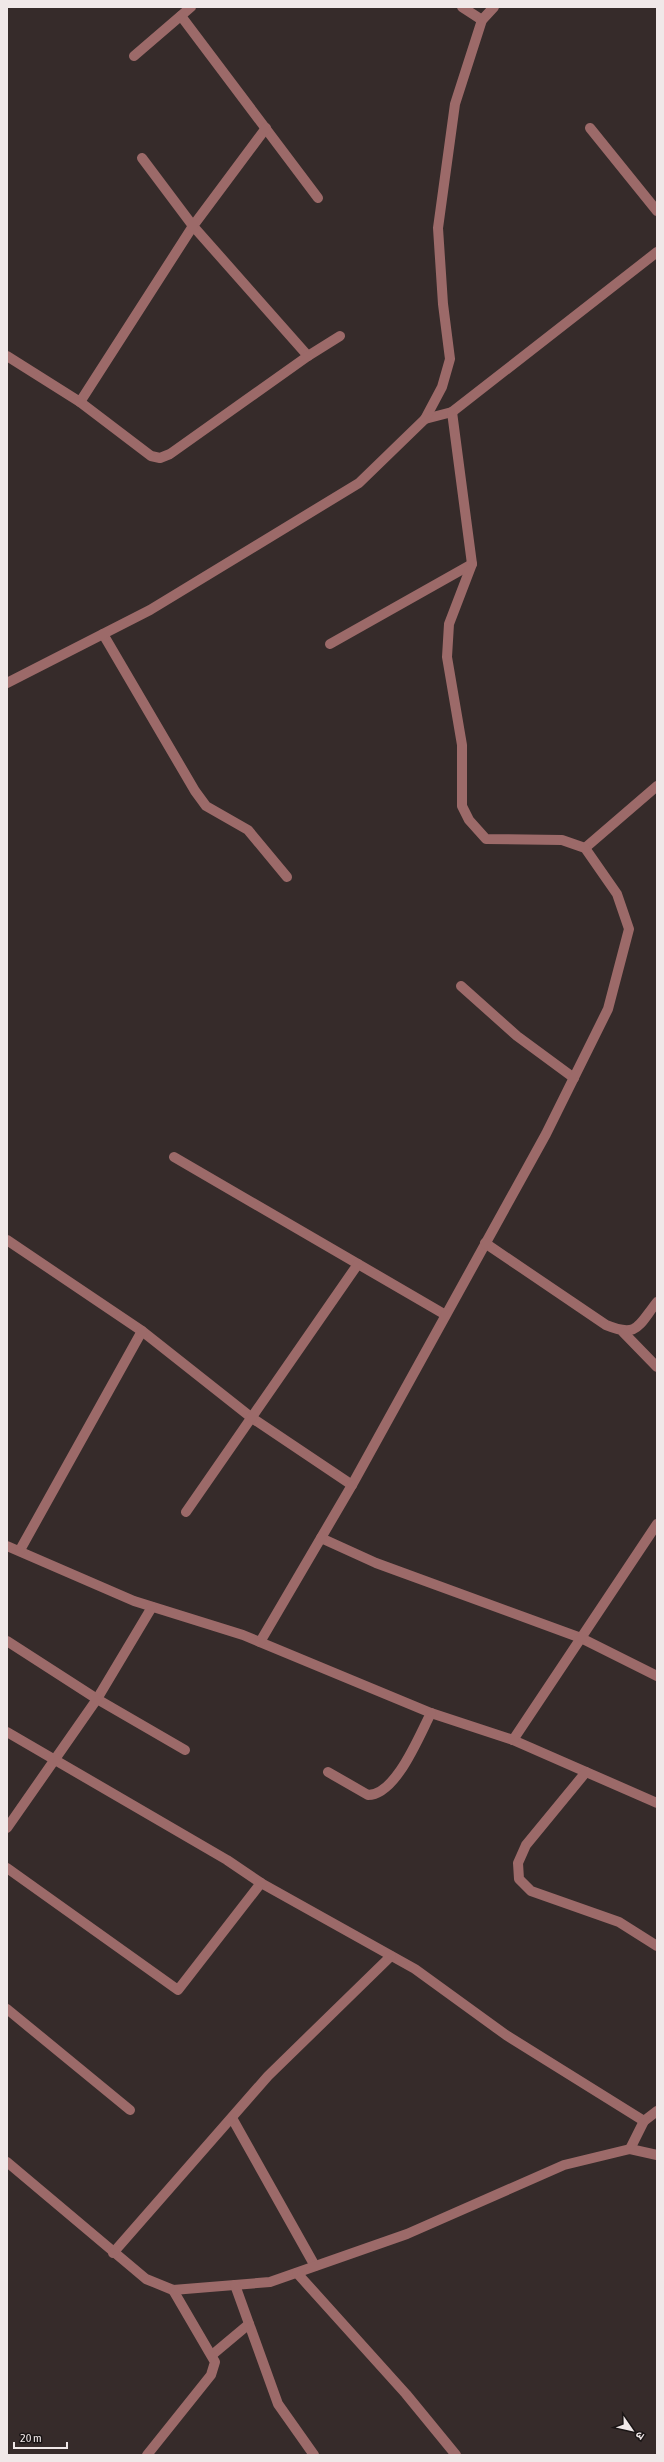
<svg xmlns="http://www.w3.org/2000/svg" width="664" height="2462" viewBox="0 0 664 2462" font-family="'Asap Condensed','Noto Sans Devanagari',sans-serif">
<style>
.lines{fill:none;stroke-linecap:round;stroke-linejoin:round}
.minor{stroke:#9c6a69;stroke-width:10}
</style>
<rect width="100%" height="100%" fill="#362b2a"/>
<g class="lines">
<g class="minor">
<path d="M462,7l20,13"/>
<path d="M181,16l137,182"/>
<path d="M134,56l57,-49"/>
<path d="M266,128l-73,98 115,130"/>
<path d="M590,128l67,83"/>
<path d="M7,356l73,46 113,-176 -51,-68"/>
<path d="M80,402l71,54 9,2 10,-4 138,-98 32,-20"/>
<path d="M425,419l27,-7 205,-160"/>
<path d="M103,634l92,157 11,15 42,24 39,47"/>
<path d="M330,644l142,-80"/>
<path d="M7,683l143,-73 209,-127 66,-64 17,-32 8,-28 -7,-55 -5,-76 17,-124 27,-84 12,-13"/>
<path d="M585,848l72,-62"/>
<path d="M461,986l56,50 57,42"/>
<path d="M174,1157l270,157"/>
<path d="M7,1240l135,91 110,87 100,67 194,-351 62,-125 21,-80 -12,-35 -32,-46 -23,-8 -76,-1 -17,-19 -7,-14v-61l-15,-88 2,-33 23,-60 -20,-152"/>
<path d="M485,1243l121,82c32,13 32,1 51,-23"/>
<path d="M623,1332l34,35"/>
<path d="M186,1512l172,-248"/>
<path d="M321,1538l55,25 205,75 76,38"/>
<path d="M7,1546l127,55 109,34 188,78 82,27 144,63"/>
<path d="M20,1550l122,-219"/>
<path d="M7,1641l90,58 88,51"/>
<path d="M260,1642l92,-157"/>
<path d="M7,1732l220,128 34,23 154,86 91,66 138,86"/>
<path d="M513,1740l144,-216"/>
<path d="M328,1772l40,23c28,0 51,-59 63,-82"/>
<path d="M586,1772l-60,73 -8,18 1,16 12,12 88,31 38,24"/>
<path d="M7,1828l90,-129 55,-92"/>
<path d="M7,1868l171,122 83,-107"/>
<path d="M7,2009l123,101"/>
<path d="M232,2118l83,148"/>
<path d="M630,2149l14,-28 13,-10"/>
<path d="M7,2162l139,117 27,11 97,-8 137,-48 157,-69 66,-16 27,6"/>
<path d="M113,2253l155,-177 123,-120"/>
<path d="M297,2273l109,121 50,61"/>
<path d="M235,2285l43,119 36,51"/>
<path d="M212,2355l37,-31"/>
<path d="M147,2455l64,-80 4,-13 -42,-72"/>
</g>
</g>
<rect width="664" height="2462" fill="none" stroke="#f0e8e8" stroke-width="16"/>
<g transform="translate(632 2430) rotate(124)" stroke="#1a1515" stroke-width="3" paint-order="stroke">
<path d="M0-3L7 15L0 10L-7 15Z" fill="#f0e8e8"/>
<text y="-6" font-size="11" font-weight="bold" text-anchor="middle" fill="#f0e8e8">उ</text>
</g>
<path d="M14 2442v6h53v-6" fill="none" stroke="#f0e8e8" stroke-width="2"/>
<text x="20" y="2442" font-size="12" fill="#f0e8e8" stroke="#1a1515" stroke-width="3" paint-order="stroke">20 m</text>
</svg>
